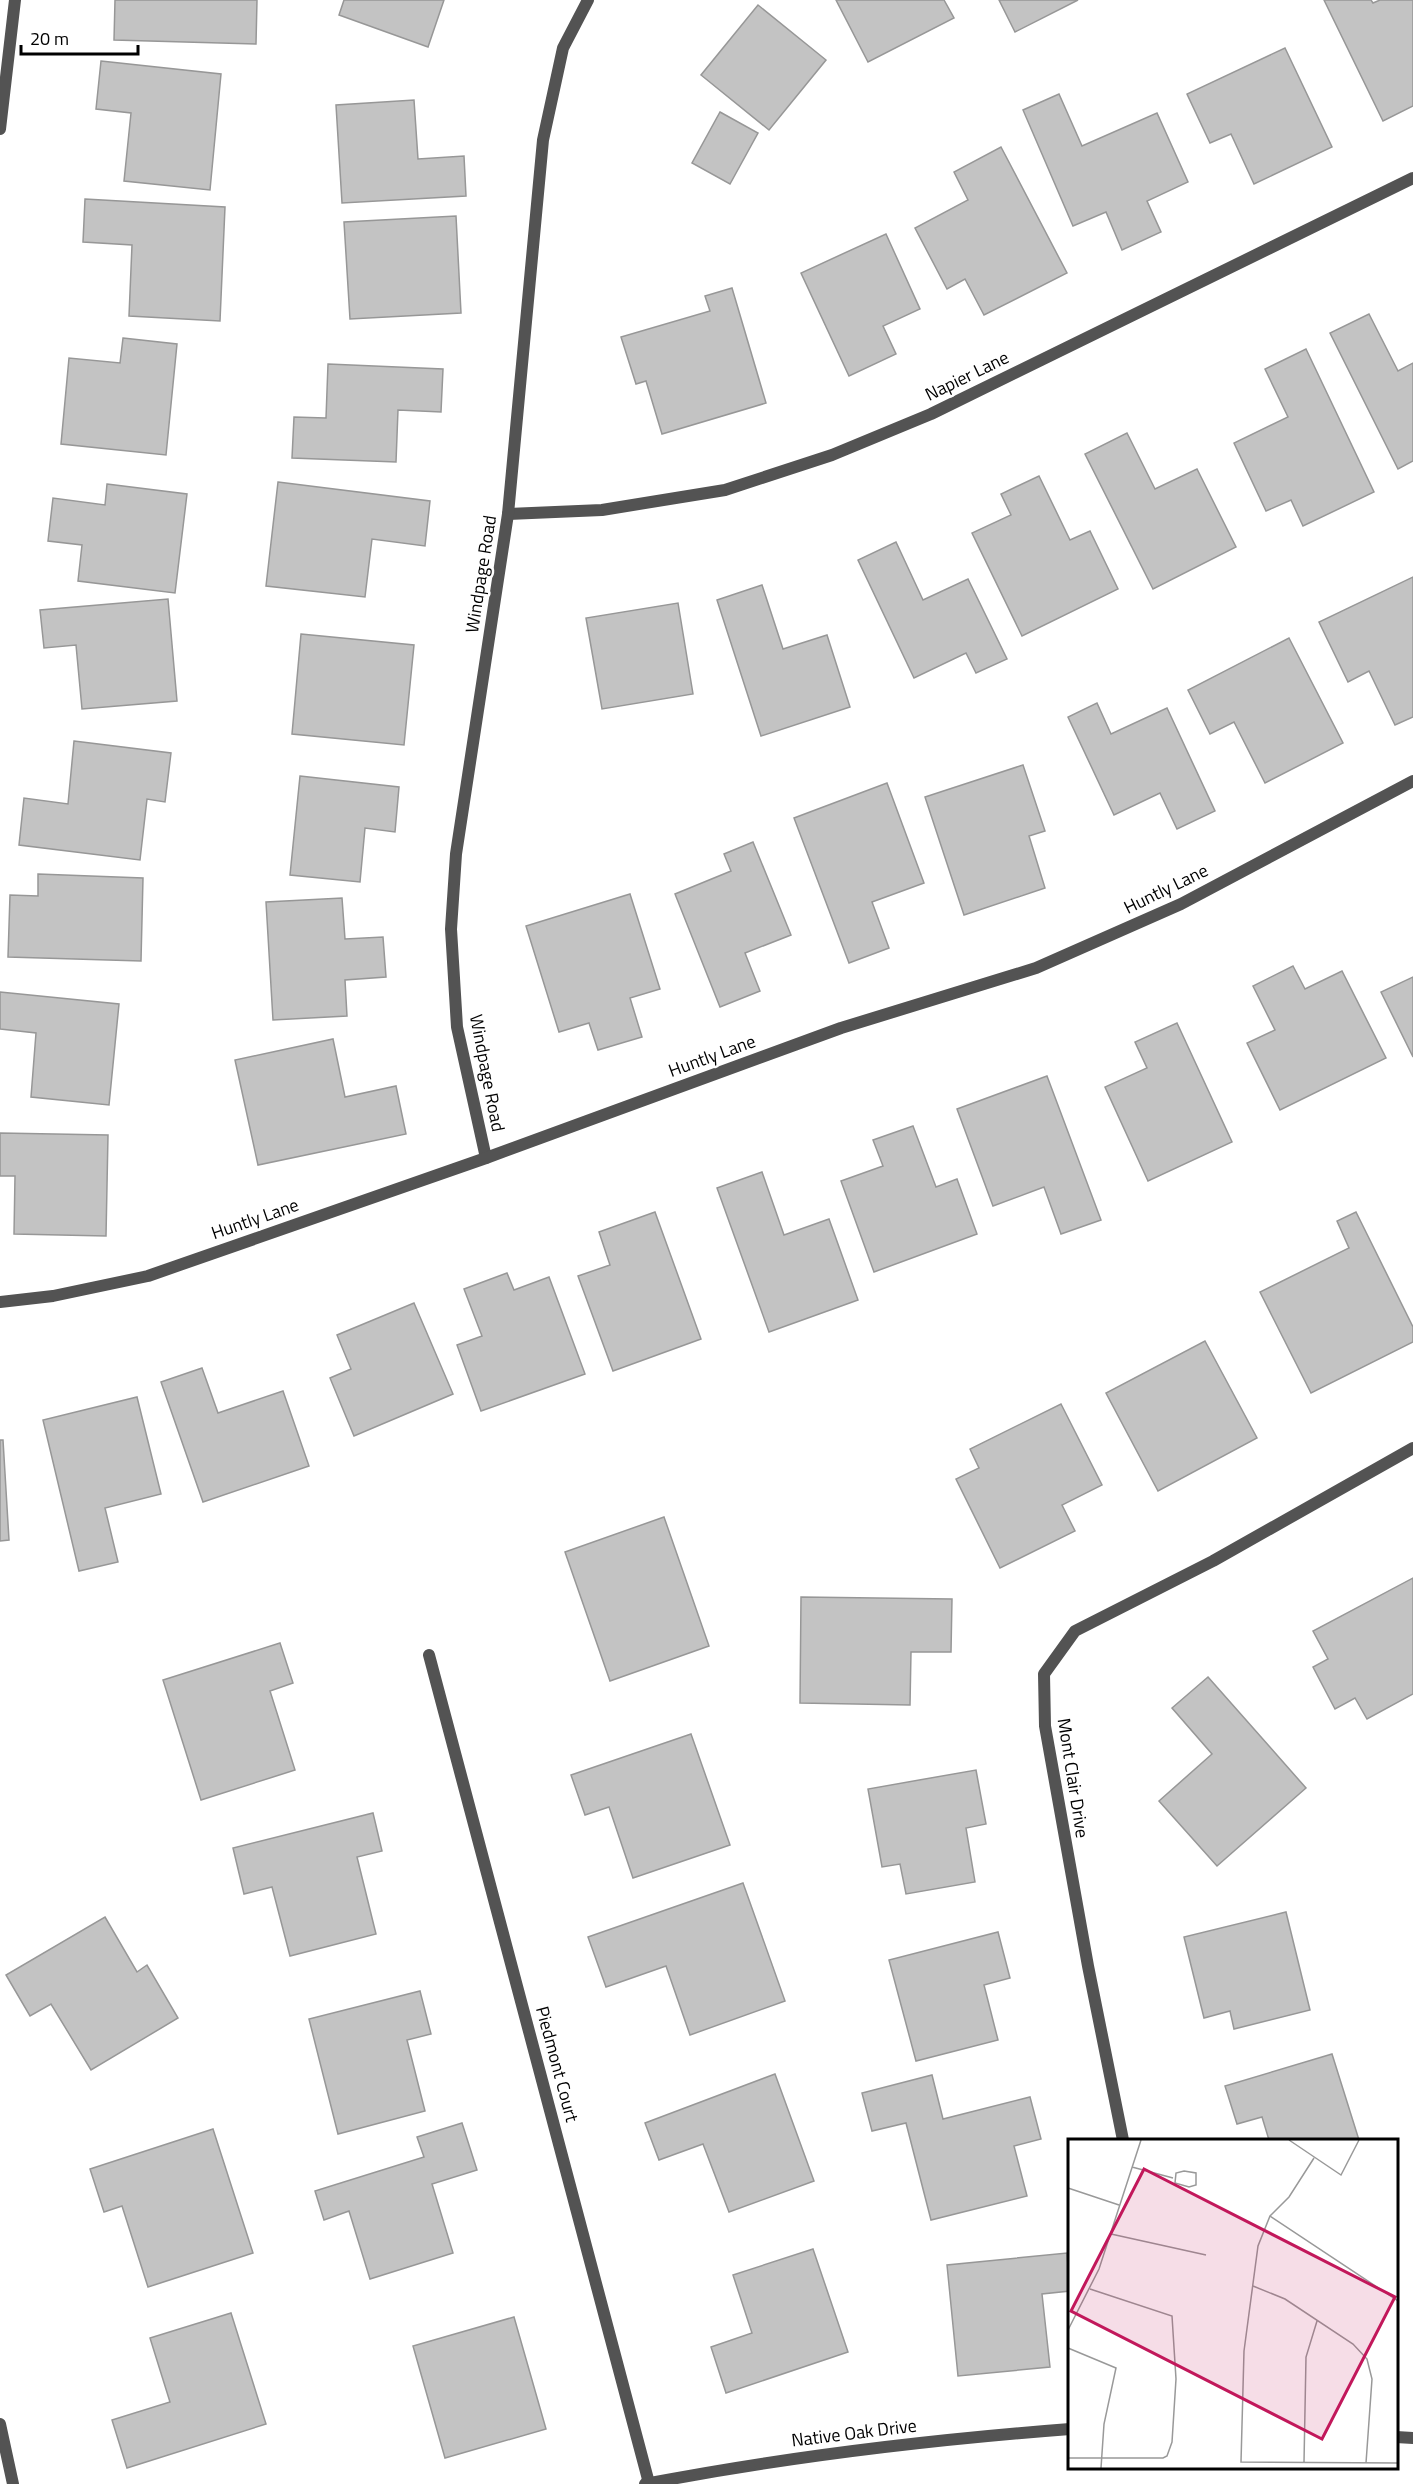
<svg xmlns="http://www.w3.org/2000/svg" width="1413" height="2484" viewBox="0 0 1413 2484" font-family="'Titillium Web',sans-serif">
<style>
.building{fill:#c3c3c3;stroke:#979797;stroke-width:1.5}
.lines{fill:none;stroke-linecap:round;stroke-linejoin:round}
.minor{stroke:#535353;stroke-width:12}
.labels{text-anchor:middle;stroke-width:5;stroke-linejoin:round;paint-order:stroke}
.street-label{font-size:18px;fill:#000;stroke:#fff}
.inset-road{fill:none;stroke:#999;stroke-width:1.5}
.view{fill:#c2185b;fill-opacity:0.15;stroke:#c2185b;stroke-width:3}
.inset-edge{fill:none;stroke:#000;stroke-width:3}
</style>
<rect width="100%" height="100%" fill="#fff"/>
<g class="building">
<path d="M115,0h142l-1,44 -142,-4z"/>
<path d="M344,0h100l-16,47 -89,-32z"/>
<path d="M836,0h108l10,18 -86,44z"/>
<path d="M999,0h79l-63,32z"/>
<path d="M1324,0h47l2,3 7,-3h33v106l-30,15z"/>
<path d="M758,5l68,55 -57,70 -68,-55z"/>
<path d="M1285,48l47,99 -78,37 -23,-50 -21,9 -23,-49z"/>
<path d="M101,61l120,13 -11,116 -86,-9 7,-68 -35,-4z"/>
<path d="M1059,94l23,52 75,-33 31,69 -41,19 14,31 -39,18 -16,-38 -33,14 -50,-116z"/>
<path d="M414,100l4,59 46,-3 2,40 -124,7 -6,-98z"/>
<path d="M720,112l38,21 -28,51 -38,-21z"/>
<path d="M1001,147l66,126 -83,42 -19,-36 -18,10 -32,-61 53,-28 -14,-28z"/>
<path d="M85,199l140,8 -5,114 -91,-5 3,-71 -49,-3z"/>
<path d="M456,216l5,97 -111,6 -6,-97z"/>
<path d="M886,234l34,75 -37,17 13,28 -47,22 -48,-103z"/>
<path d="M732,288l34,115 -104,31 -16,-53 -10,3 -15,-47 89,-26 -5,-15z"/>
<path d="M1369,314l29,57 15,-8v98l-15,8 -68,-136z"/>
<path d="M123,338l54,6 -11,111 -105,-11 8,-86 51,5z"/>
<path d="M1306,349l68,143 -71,34 -12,-26 -25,11 -32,-68 54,-26 -23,-48z"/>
<path d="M328,364l115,5 -2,43 -43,-2 -2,52 -104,-4 2,-41 32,1z"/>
<path d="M1127,433l28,56 42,-20 39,78 -83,42 -68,-135z"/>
<path d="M1039,476l31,64 20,-9 28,58 -96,47 -50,-103 39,-18 -10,-21z"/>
<path d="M278,482l152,19 -5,45 -53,-7 -7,58 -99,-11z"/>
<path d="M107,484l80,10 -12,99 -97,-12 4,-36 -34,-4 5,-43 52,7z"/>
<path d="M896,542l27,58 45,-21 39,80 -31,14 -10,-20 -52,25 -56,-118z"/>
<path d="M1413,577v140l-18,8 -26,-54 -21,11 -29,-60z"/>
<path d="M762,585l21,64 44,-14 23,72 -89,29 -44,-136z"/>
<path d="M168,599l9,102 -95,8 -6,-64 -32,3 -4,-38z"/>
<path d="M678,603l15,91 -91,15 -16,-91z"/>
<path d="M301,634l113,11 -10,100 -112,-11z"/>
<path d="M1289,638l54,105 -78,40 -31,-61 -24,12 -22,-44z"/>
<path d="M1097,703l14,31 56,-26 48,103 -38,18 -17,-36 -46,22 -46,-98z"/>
<path d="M74,741l97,12 -6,49 -18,-3 -7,61 -121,-15 5,-47 44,6z"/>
<path d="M1023,765l22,66 -16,5 16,52 -81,27 -39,-118z"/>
<path d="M300,776l99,11 -4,45 -30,-4 -5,54 -70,-7z"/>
<path d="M887,783l37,100 -52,19 17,46 -40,15 -55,-145z"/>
<path d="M753,842l38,93 -46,18 15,38 -40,16 -45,-113 56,-23 -7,-17z"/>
<path d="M38,874l105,4 -2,83 -133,-4 2,-62 28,1z"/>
<path d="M630,894l30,95 -30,9 12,39 -44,13 -9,-27 -30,9 -33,-106z"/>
<path d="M342,898l3,41 38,-2 3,40 -41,3 2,36 -74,4 -7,-118z"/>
<path d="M1293,966l12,23 37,-18 44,87 -106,52 -33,-67 28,-13 -22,-44z"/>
<path d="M1413,977v80l-32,-65z"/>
<path d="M0,992l119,12 -10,101 -78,-8 5,-64 -36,-4z"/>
<path d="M1177,1023l55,119 -84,39 -43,-94 42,-19 -12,-26z"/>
<path d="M333,1039l12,58 51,-11 10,48 -148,31 -23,-105z"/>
<path d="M1047,1076l54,144 -40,14 -17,-47 -51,19 -36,-97z"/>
<path d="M913,1126l23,61 21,-8 20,55 -103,38 -33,-91 42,-15 -10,-26z"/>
<path d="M0,1133l108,2 -2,101 -92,-2 1,-58h-15z"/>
<path d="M762,1172l22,63 45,-16 29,81 -89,32 -52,-144z"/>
<path d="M655,1212l46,127 -88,32 -35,-95 32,-11 -11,-33z"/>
<path d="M1356,1212l57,115v15l-102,51 -51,-101 89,-44 -12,-27z"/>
<path d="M507,1273l7,17 35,-13 36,97 -104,37 -24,-66 25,-9 -18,-47z"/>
<path d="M414,1303l39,91 -99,42 -24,-58 21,-9 -14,-34z"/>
<path d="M1205,1341l52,97 -99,53 -52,-98z"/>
<path d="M202,1368l16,45 65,-22 26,75 -106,36 -42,-120z"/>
<path d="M137,1397l24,97 -56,14 13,54 -39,9 -36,-151z"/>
<path d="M1061,1404l41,81 -40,20 13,26 -75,37 -44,-89 23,-11 -9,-19z"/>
<path d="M0,1440h3l6,100 -9,1z"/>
<path d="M664,1517l45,129 -99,35 -45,-129z"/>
<path d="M1413,1578v116l-46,25 -12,-21 -20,11 -22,-42 15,-8 -15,-28z"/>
<path d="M801,1597l151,2 -1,53h-40l-1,53 -110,-2z"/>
<path d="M280,1643l13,40 -23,8 25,79 -94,30 -38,-120z"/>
<path d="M1208,1677l98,111 -89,78 -58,-65 53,-47 -40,-46z"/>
<path d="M691,1734l39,111 -97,33 -24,-71 -24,8 -14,-40z"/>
<path d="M976,1770l10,54 -20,4 9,54 -69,12 -6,-30 -18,3 -14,-78z"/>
<path d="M373,1813l9,38 -25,6 19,77 -86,22 -18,-69 -28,7 -11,-46z"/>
<path d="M743,1883l42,118 -95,34 -24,-69 -60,21 -18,-50z"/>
<path d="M1286,1912l24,98 -76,19 -4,-18 -26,7 -20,-81z"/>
<path d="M105,1917l32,55 10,-7 31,53 -87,52 -40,-66 -21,12 -24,-41z"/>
<path d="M998,1932l12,46 -26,7 14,55 -82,21 -27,-101z"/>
<path d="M420,1991l11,43 -24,6 18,71 -87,23 -29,-115z"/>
<path d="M1332,2054l27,86h-90l-7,-23 -25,7 -12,-38z"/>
<path d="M775,2074l39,107 -85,31 -26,-68 -44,16 -14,-37z"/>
<path d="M932,2075l11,44 87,-22 11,42 -27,7 13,50 -96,24 -25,-97 -34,8 -10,-38z"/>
<path d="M462,2123l15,47 -45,14 21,69 -83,26 -21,-68 -25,9 -9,-29 109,-34 -7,-20z"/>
<path d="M213,2129l40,124 -105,34 -26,-81 -18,6 -14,-43z"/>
<path d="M813,2249l35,103 -122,41 -15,-46 41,-14 -19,-58z"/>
<path d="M1067,2253l3,38 -28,3 8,73 -92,9 -11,-111z"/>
<path d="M231,2313l35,111 -139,44 -15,-48 58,-18 -20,-64z"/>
<path d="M514,2317l32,112 -101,29 -32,-112z"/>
</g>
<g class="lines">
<g class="minor">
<path d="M0,129l15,-129"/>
<path d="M508,514l94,-4 123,-20 107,-35 99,-41 482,-236"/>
<path d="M486,1158l-29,-131 -6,-98 5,-75 52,-340 35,-374 20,-92 25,-48"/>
<path d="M0,1302l53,-6 95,-20 338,-118 355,-130 195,-60 145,-64 232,-123"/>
<path d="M429,1655l220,828"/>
<path d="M1123,2140l-35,-174 -43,-240 -1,-52 31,-43 138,-70 200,-113"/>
<path d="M0,2424l13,60"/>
<path d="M1396,2437l17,1"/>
<path d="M645,2484c140,-27 282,-44 425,-55"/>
</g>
</g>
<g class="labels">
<g class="street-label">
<text transform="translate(967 376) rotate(-26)" y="6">Napier Lane</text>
<text transform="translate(481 574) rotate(-81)" y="6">Windpage Road</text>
<text transform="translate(1166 889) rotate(-26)" y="6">Huntly Lane</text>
<text transform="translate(712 1056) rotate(-20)" y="6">Huntly Lane</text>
<text transform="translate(487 1073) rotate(79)" y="6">Windpage Road</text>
<text transform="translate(255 1219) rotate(-19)" y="6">Huntly Lane</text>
<text transform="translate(1073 1778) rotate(81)" y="6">Mont Clair Drive</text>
<text transform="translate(557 2064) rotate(75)" y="6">Piedmont Court</text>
<text transform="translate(854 2433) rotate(-7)" y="6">Native Oak Drive</text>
</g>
</g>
<g transform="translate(1068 2139)">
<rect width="330" height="330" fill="#fff"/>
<path class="inset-road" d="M221,1l52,35 18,-35M246,19l-25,39 -19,19 -12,30 -14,105 -3,111 157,1M64,28l41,11M116,32l12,2v12l-7,2 -14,-4 1,-10zM0,49l51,17M202,77l128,85M43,95l95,21M185,147l32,13 68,45 14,15 5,20 -6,84M0,191l31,-61 42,-129M0,209l48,20 -12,56 -3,44M0,319h95l4,-2 5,-14 4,-63 -4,-63 -82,-27M236,323l2,-105 11,-36"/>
<path class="view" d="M76,30l251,128 -73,142 -251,-128z"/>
<rect width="330" height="330" class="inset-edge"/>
</g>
<path d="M21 45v9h117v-9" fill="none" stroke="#000000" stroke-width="3"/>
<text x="30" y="45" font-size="18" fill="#000000" stroke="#ffffff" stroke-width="4.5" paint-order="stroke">20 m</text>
</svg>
